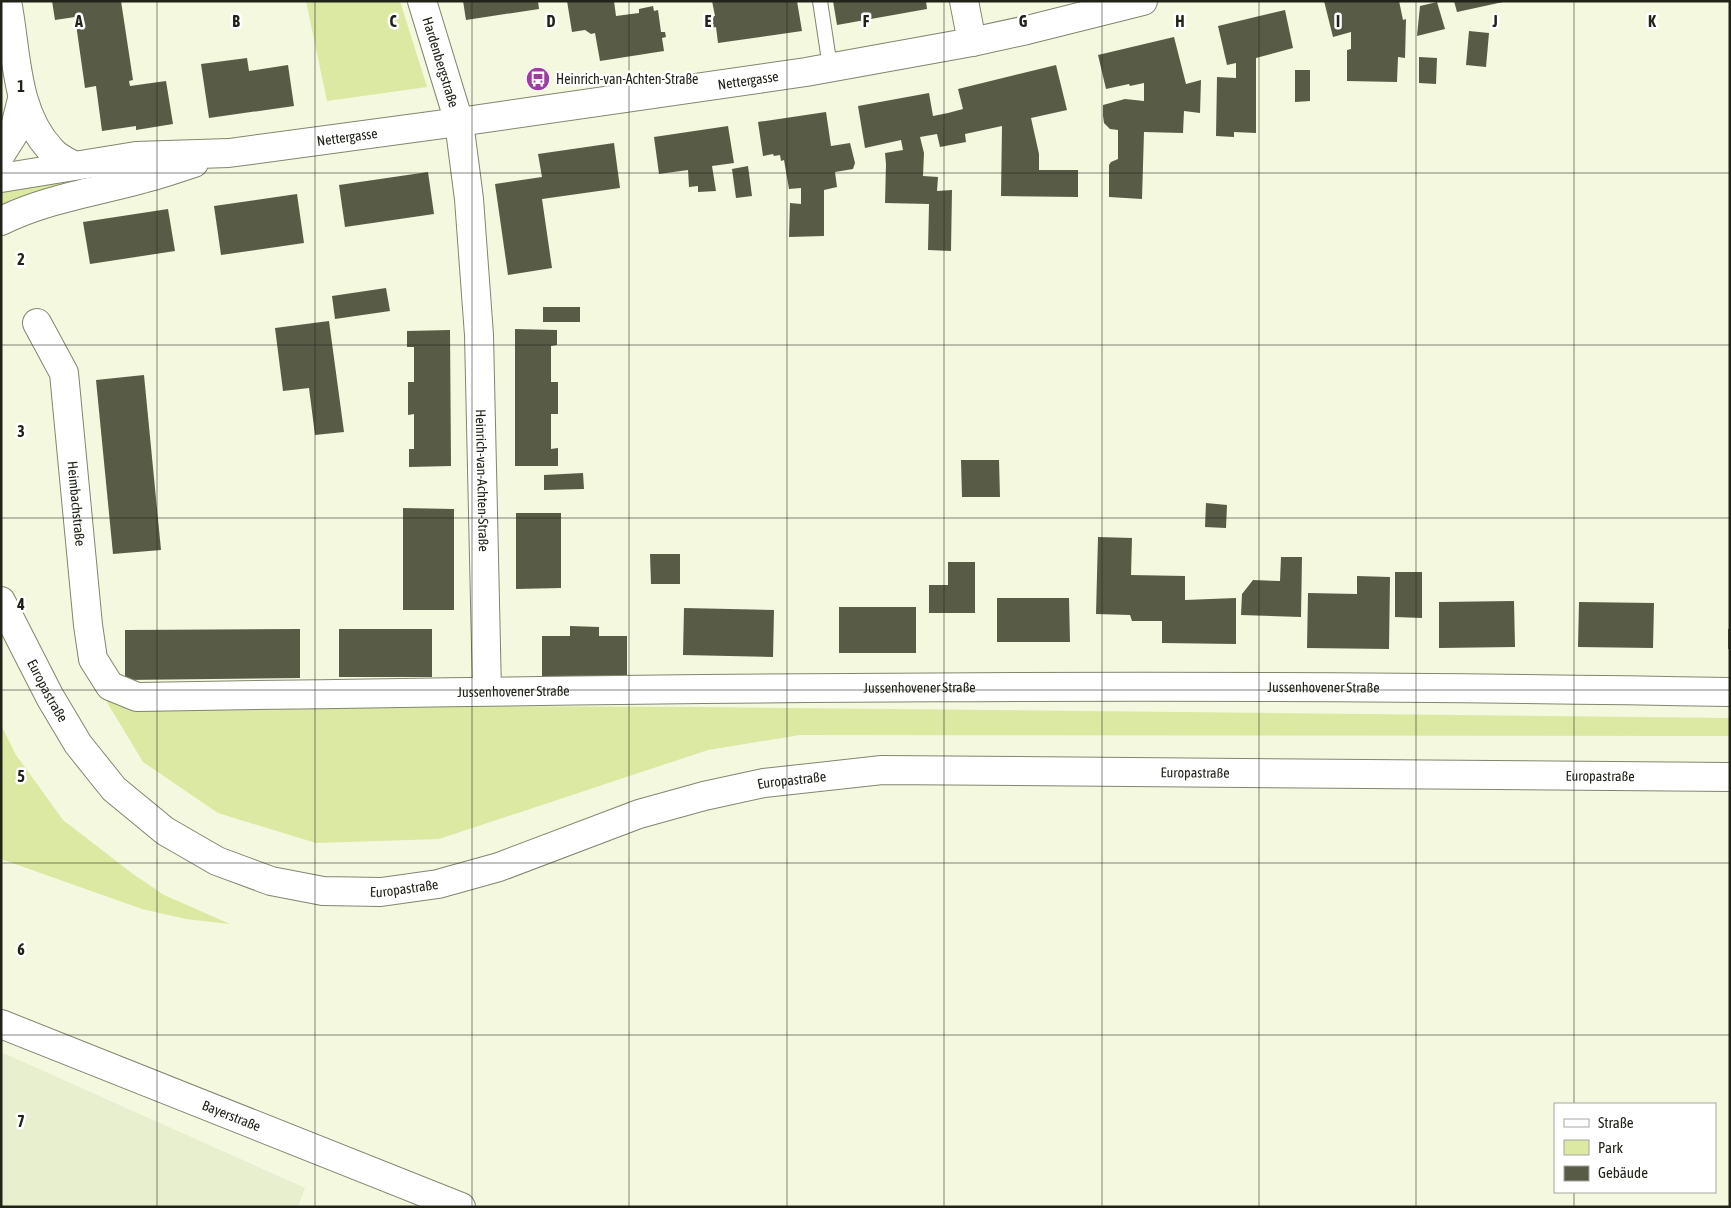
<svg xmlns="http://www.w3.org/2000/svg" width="1731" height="1208" viewBox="0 0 1731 1208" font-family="'Asap Condensed',sans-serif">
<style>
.built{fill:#e8efcf}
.green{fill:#dbe9a2}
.building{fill:#585c47}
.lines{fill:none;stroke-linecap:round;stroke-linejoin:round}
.service-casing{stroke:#81866f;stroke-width:16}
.minor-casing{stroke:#81866f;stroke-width:30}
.secondary-casing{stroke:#81866f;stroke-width:30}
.service{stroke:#fff;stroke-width:14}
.minor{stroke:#fff;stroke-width:28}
.secondary{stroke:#fff;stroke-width:28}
.grid{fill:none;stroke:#212319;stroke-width:1;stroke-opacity:0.55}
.labels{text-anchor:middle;stroke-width:5;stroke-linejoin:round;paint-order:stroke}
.street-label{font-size:14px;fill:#212319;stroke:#fff}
.poi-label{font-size:14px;fill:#212319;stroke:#fff;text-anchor:start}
.grid-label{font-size:16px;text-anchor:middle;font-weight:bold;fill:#212319;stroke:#fff;stroke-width:5;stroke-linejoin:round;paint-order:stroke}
</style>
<rect width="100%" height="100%" fill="#f3f8df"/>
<path class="built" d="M1,1052l304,136 -7,19h-297z"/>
<g class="green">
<path d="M306,1h94l27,86 -100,14z"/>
<path d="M104,168v13l-103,26v-17z"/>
<path d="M105,699l21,8 36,-2 541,2 1027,11v18l-930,-1 -92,15 -269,89 -123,4 -98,-30 -75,-51z"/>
<path d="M1,725l15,30 47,65 70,54 31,21 66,29 -44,-5 -44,-10 -141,-50z"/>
</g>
<g class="building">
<path d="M52,1h69l12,79 -4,1 1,5 36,-5 7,43 -37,6v-4l-34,5 -6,-45 -11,2 -10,-71 -20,3z"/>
<path d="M463,1h75l1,8 -73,11z"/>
<path d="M567,1h47l2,15 23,-3v-4l14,-3 1,5 4,-1 3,22h4l1,5 -4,1 2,13 -64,10 -5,-28 -4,1 -6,-4 -13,2z"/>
<path d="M712,1h85l5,30 -84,12 -2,-16 -5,1 -2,-11 6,-1z"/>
<path d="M833,1h93l1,8 -90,16z"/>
<path d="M1324,1h75l4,19 3,-1 -1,39 -7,-1 -1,25 -50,-1v-31l4,-1v-17l-18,5z"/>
<path d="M1454,1h49v1l-46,10z"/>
<path d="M1437,2l8,27 -28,7 3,-30z"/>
<path d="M1285,10l8,38 -37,10v75l-22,-1v5l-18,-1 1,-59 19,1v-15l-9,2 -9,-39z"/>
<path d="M1469,31l20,2 -3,34 -20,-2z"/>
<path d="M1174,37l12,47 15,-4 -1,33 -16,-2 -1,22 -39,-1 -2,67 -33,-2v-32l2,-3 7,-3v-29l-8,-1 -6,-6 -1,-7v-11l22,-6 19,2v-18l-14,3 -1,-2 -23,5 -8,-34z"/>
<path d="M1419,57l18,1 -1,26 -17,-1z"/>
<path d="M247,58l2,13 39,-6 6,41 -85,12 -8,-54z"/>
<path d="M1056,65l11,45 -36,8 8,36v16h39v27l-77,-1 1,-70 -37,8 1,8 -26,5 -3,-13 -17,3 4,16 -1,23 15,1 -1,14 15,-1 -1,61 -23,-1 1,-46 -44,-1 1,-39 -1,-11 18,-3 -2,-10 -36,8 -7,-42 71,-13 4,23 15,-3 15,-4 -5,-20z"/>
<path d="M1295,70h15v31l-15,1z"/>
<path d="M826,112l5,34 19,-3 5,20 -2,6 -18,3 2,15 -13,3v46l-35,1 1,-34 11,1v-16l-12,1 -5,-29 -3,1 -1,-6 -6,1 -1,-2 -10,2 -5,-34z"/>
<path d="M728,126l6,37 -22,3 4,25 -18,1v-6l-9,1 -1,-17 -29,4 -5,-37z"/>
<path d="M614,143l6,45 -78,11 10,69 -44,7 -13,-91 47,-7 -4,-23z"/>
<path d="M748,166l4,30 -16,2 -4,-29z"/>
<path d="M428,172l6,42 -89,13 -6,-42z"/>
<path d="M297,194l7,49 -83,12 -7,-49z"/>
<path d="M168,209l7,42 -85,13 -7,-42z"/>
<path d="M386,288l4,23 -55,8 -3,-23z"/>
<rect x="543" y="307" width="37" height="15"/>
<path d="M329,321l15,111 -29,3 -6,-47 -26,3 -8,-63z"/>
<path d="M515,329l42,1v15l-6,1v36h7v32h-7v35l7,-1v18h-43z"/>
<path d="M450,330l1,136 -42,1v-18h5v-35l-6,1v-33h6v-35h-7v-16z"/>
<path d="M144,375l17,175 -48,4 -17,-174z"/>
<path d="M961,460h38l1,37h-38z"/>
<path d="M583,473l1,16 -40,1v-15z"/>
<path d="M1206,503l21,2 -1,23 -21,-1z"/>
<path d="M403,508l51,1v101h-51z"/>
<path d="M516,513h45v75l-45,1z"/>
<path d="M1098,537l34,1 -1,37 54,1v24l51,-2v46l-74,-1v-22h-30l-2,-6 -34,-1z"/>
<path d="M650,554h30v30h-29z"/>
<path d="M1281,557h21l-1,60 -60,-2 1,-21 11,-14 27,1z"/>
<path d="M948,562h27v51h-46v-28h19z"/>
<path d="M1395,572h27v46l-27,-1z"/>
<path d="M1357,576l33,1 -1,72 -82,-1 1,-55 49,1z"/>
<path d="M997,598h72l1,44h-73z"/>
<path d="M1514,601l1,46 -76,1v-46z"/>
<path d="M1579,602l75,1 -1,45 -75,-1z"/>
<rect x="839" y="607" width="77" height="46"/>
<path d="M684,608l90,2 -1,47 -90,-2z"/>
<path d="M570,626l29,1v9h28v42l-85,-1v-41h28z"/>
<path d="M300,629v49l-175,2v-50z"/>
<rect x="339" y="629" width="93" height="48"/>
<rect x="1728" y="629" width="2" height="20"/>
</g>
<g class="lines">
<g class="service-casing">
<path id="service" d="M820,1l10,66"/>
</g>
<g class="minor-casing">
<g id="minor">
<path d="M7,1c10,50 7,110 44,149 6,7 14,11 22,15"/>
<path id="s1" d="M422,1l37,121 10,77 10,136 8,356"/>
<path d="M964,1l8,41"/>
<path d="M1,154l12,-19 9,-36"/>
<path id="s2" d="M1,178l135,-22 93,-3 230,-31 347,-50 166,-30 55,-12 116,-29"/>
<path d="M1,221c44,-22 94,-29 141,-42 17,-4 34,-10 52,-16"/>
<path id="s3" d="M37,323l27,50 24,252 5,34 17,27 27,11c531,-9 1062,-15 1593,-5"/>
<path id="s4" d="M1,1024l460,183"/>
</g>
</g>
<g class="secondary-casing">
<g id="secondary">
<path id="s5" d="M1,601l49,96 28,47 36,45 51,42 52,30 54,20 52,10 58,1 57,-8 61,-17 140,-53 65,-18 60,-13 118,-13 848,7"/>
</g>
</g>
<use href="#service" class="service"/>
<use href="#minor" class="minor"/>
<use href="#secondary" class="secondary"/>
</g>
<path class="grid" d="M157,1v1206M315,1v1206M472,1v1206M629,1v1206M787,1v1206M944,1v1206M1102,1v1206M1259,1v1206M1416,1v1206M1574,1v1103M1,173h1729M1,345h1729M1,518h1729M1,690h1729M1,863h1729M1,1035h1729M1574,1192v15"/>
<defs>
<g id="bus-disc" transform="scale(1.25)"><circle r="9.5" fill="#a03ca1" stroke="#fff"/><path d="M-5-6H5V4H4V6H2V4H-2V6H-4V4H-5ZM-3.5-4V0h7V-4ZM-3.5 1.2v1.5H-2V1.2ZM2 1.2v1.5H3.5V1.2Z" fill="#fff"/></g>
</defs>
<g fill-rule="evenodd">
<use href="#bus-disc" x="538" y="79"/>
</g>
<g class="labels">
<g class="street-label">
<text dy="5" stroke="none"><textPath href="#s1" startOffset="64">Hardenbergstraße</textPath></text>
<text dy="5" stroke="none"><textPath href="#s2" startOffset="754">Nettergasse</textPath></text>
<text dy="5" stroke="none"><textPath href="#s2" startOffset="349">Nettergasse</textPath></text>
<text dy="5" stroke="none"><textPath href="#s1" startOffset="486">Heinrich-van-Achten-Straße</textPath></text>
<text dy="5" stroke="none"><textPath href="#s3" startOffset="188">Heimbachstraße</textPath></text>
<text dy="5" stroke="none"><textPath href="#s3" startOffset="1188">Jussenhovener Straße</textPath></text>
<text dy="5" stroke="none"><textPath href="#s3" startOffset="1592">Jussenhovener Straße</textPath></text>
<text dy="5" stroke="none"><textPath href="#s5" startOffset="101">Europastraße</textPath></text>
<text dy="5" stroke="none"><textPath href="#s3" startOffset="782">Jussenhovener Straße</textPath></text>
<text dy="5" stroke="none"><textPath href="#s5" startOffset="1346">Europastraße</textPath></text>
<text dy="5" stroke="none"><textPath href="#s5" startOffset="1751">Europastraße</textPath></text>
<text dy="5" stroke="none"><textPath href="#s5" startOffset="942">Europastraße</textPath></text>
<text dy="5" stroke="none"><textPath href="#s5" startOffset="538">Europastraße</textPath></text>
<text dy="5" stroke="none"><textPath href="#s4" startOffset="248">Bayerstraße</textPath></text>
</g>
<g class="poi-label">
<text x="556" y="84">Heinrich-van-Achten-Straße</text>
</g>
</g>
<g class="grid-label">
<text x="79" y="27">A</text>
<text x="236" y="27">B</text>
<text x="393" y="27">C</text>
<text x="551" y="27">D</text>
<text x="708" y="27">E</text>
<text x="866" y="27">F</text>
<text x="1023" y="27">G</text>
<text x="1180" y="27">H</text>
<text x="1338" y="27">I</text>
<text x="1495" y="27">J</text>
<text x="1652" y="27">K</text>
<text x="21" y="92">1</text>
<text x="21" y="265">2</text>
<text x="21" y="437">3</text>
<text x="21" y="610">4</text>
<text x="21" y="782">5</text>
<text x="21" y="955">6</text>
<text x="21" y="1127">7</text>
</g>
<rect width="1731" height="1208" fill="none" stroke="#212319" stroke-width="5"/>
<rect x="1554" y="1103" width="162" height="90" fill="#ffffff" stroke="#a6a7a3"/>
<rect x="1564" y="1119" width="25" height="8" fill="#ffffff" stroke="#a6a7a3"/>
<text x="1598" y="1128" font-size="15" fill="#212319">Straße</text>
<rect x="1564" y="1140" width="25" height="15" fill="#dbe9a2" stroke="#a6a7a3"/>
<text x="1598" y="1153" font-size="15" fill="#212319">Park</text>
<rect x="1564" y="1166" width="25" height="15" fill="#585c47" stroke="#a6a7a3"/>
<text x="1598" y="1178" font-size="15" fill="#212319">Gebäude</text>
</svg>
